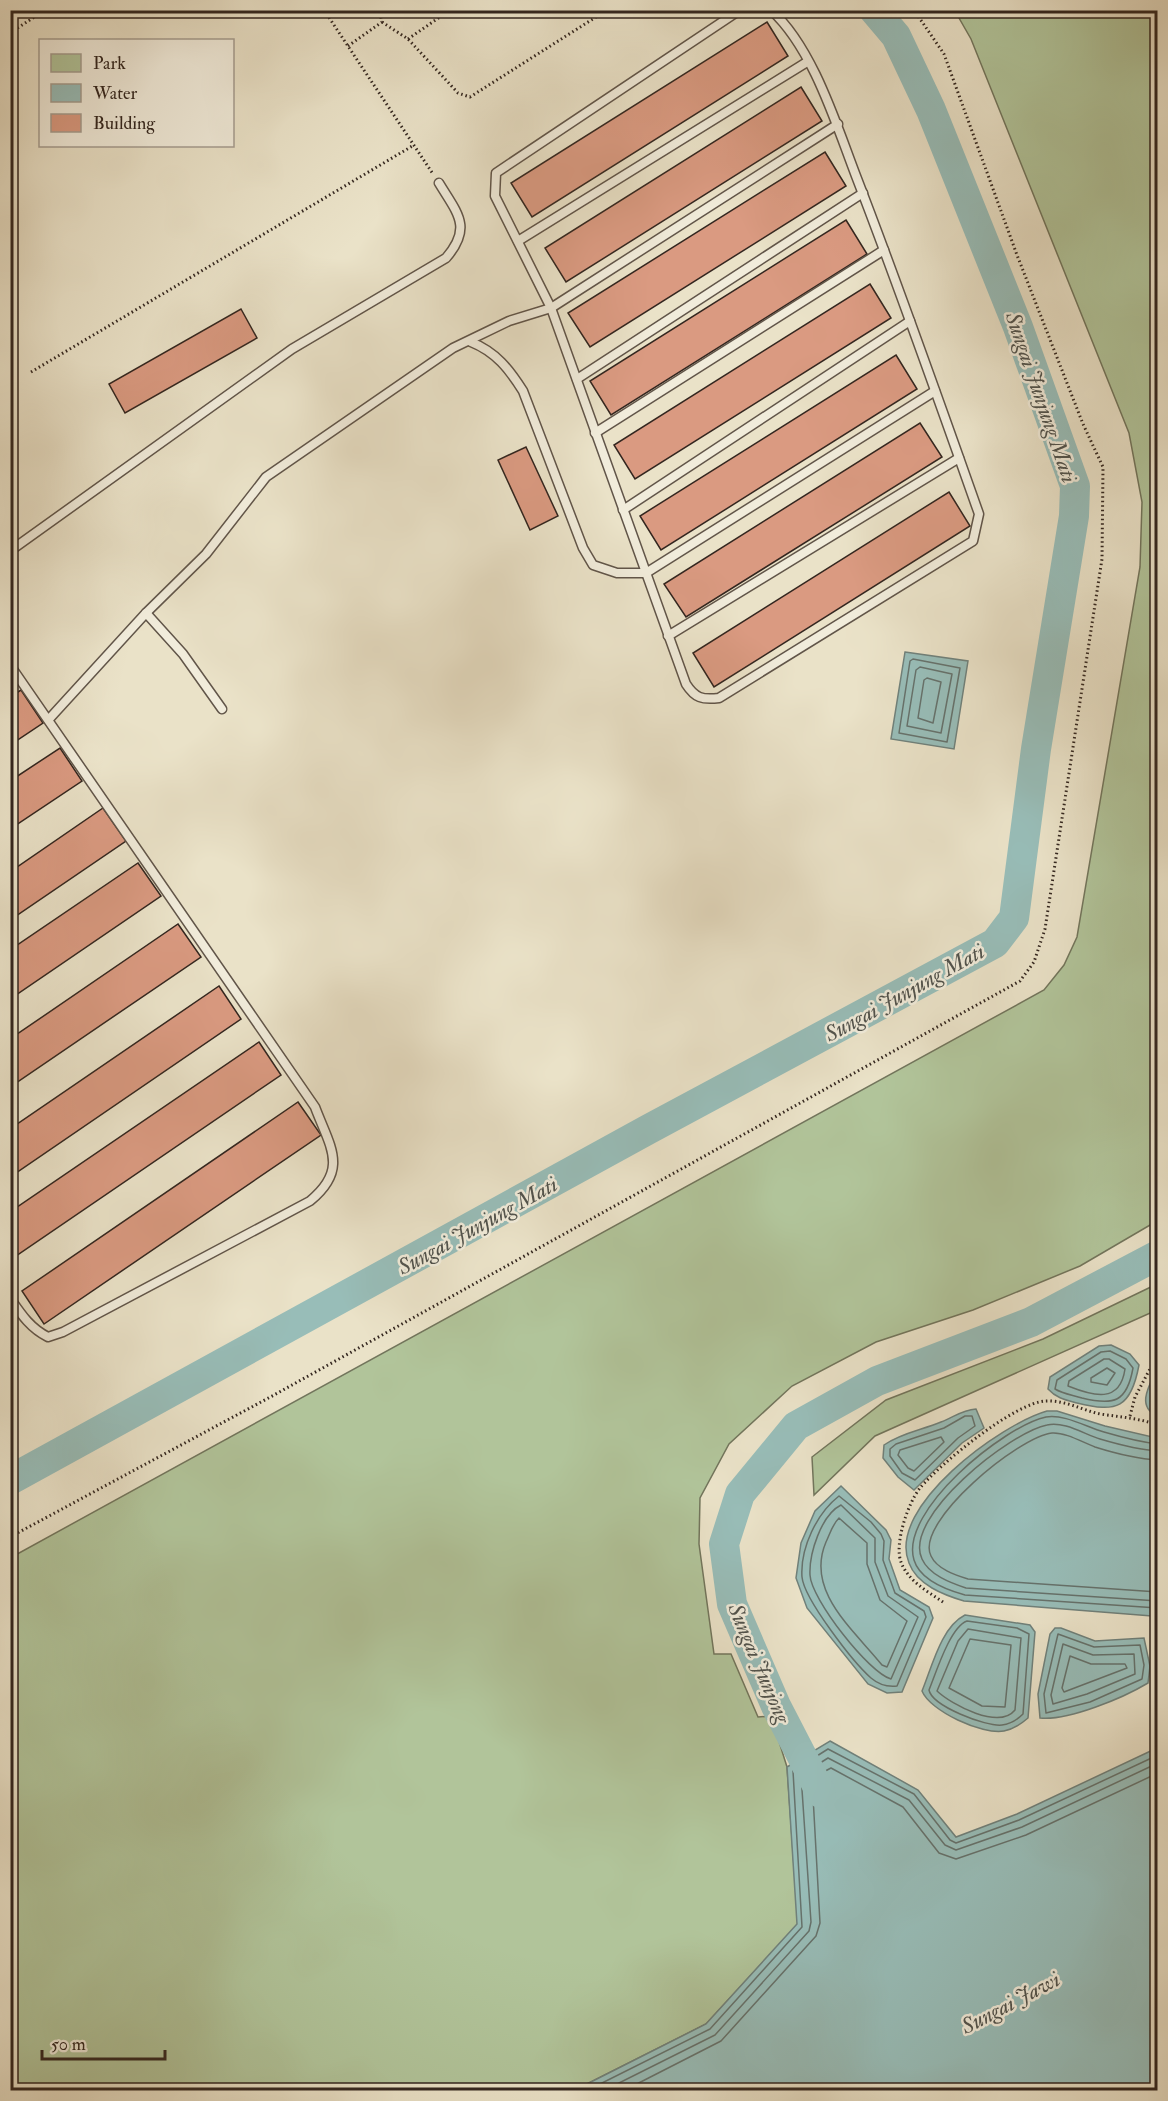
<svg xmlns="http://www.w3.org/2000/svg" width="1168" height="2101" viewBox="0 0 1168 2101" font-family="'IM FELL Double Pica',serif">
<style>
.green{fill:#b1c49a;stroke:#72755c;stroke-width:1.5}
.water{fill:#98bdb8;stroke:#70817b;stroke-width:1.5}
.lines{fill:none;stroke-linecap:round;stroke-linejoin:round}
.shore{stroke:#66726c;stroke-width:1.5}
.river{stroke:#98bdb8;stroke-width:30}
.building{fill:#da9a81;stroke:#33261f;stroke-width:1.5}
.lane-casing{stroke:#615549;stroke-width:11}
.path{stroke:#33261f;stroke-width:3;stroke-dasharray:1.5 3;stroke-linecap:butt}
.lane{stroke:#f1ecdb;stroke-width:8}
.labels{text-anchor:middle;stroke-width:5;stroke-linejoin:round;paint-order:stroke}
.water-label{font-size:22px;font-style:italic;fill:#51534d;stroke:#f1ecdb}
</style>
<rect width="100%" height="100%" fill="#eae2c8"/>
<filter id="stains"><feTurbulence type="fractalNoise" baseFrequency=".00333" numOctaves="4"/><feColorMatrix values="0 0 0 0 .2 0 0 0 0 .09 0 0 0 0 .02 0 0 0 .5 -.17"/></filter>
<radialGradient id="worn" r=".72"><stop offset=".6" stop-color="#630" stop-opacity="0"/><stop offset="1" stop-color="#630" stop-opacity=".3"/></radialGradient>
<g class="green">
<path d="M955,11h202v1210l-77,45 -107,44 -97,32 -84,44 -63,58 -29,54 -1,46 15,110h17l27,63 13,-1 16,51 11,157 -92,100 -131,66h-564l-1,-532 1034,-568 20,-25 13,-28 63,-370 2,-65 -13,-69 -158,-394z"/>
<path d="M1157,1284v26l-282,126 -61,59 -2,-38 74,-57 157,-61z"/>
</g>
<g class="water">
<path d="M905,652l63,9 -14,88 -63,-10z"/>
<path d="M1111,1345l19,9 9,11c-8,43 -22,48 -62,38 -11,-3 -21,-5 -29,-14l2,-12 49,-31z"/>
<path d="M1157,1369v47c-21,-10 -8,-30 0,-47z"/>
<path d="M976,1409l8,19 -22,15 -48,47 -16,-13 -15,-19 1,-13c17,-12 38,-15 57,-23 13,-5 21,-12 35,-13z"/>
<path d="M1047,1411h10l48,15 52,12v175l-5,3 -188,-15c-20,-6 -47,-16 -55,-38 -23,-56 92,-139 138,-152z"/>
<path d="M841,1486l45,44 5,10 -2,19 11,31 29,17 4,11 -31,74 -15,1 -19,-9 -61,-76 -11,-30 5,-35 14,-32z"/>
<path d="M965,1615l65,10 5,7 -7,86c-8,7 -14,11 -24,13 -22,4 -74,-20 -82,-40 10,-24 19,-64 43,-76z"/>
<path d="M1055,1628h6l34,13 49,-3 6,28 -2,17c-25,15 -80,38 -108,35l-2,-24 12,-60z"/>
<path d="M830,1741l88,49 38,47 61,-23 140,-66v342h-582l131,-66 91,-100 -10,-157z"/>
</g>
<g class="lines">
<g class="shore">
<path d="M913,659l47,9 -13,74 -48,-9 11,-72z"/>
<path d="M920,667l32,7 -11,59 -34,-7 9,-56z"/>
<path d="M927,678l14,4 -8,41 -15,-5 6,-38z"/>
<path d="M1110,1351l16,8 7,9c-6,34 -19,38 -51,30 -9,-3 -19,-4 -27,-9l2,-9 44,-28z"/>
<path d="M1104,1359h5l16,10c-5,35 -32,27 -57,17l1,-5z"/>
<path d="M1107,1368l8,5 -8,12 -16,-3v-4z"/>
<path d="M965,1416h7l3,10 -17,12 -43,42 -13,-7 -12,-17v-7l6,-5 48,-16z"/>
<path d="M941,1437l3,5 -30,29 -6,-3 -10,-13 2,-5z"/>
<path d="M1158,1444c-18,-2 -37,-7 -54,-12 -18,-5 -39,-18 -58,-15 -42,9 -147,94 -132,143 6,20 33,30 51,35l193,13"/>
<path d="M1158,1451c-19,-1 -41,-7 -58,-12 -16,-5 -36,-18 -53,-14 -36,7 -145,92 -125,134 7,16 29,24 44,29l192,13"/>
<path d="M1158,1460c-20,-1 -44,-7 -63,-13 -13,-5 -30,-15 -43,-14 -32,3 -138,89 -121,123 6,13 24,19 37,23l190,13"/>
<path d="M839,1496l32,26 10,12 3,7 -1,19 12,33 29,18 2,6 -29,69c-9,1 -19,-2 -26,-8 -18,-16 -67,-79 -69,-101 -2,-29 15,-64 37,-81z"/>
<path d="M841,1505l34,33v24l13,34 30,21 -27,62c-22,-6 -80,-80 -81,-104 -1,-21 11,-60 31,-70z"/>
<path d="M839,1518l28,25v21l13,36 27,21 -20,46 -5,-2c-29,-36 -77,-74 -56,-123 4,-8 6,-17 13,-24z"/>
<path d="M967,1621l50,7 12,6 -6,80c-6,6 -12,10 -21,11 -16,2 -70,-19 -73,-35 7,-17 21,-63 38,-69z"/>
<path d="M968,1629l53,9 -6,72c-16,20 -63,-5 -78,-19l21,-50z"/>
<path d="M1058,1634l36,13 46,-2 4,20 -2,14 -52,23 -44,11 -2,-19z"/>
<path d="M970,1639l41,6 -6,62 -23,-1 -33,-18z"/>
<path d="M1063,1644l30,11 41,-1 1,20 -48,20 -34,10 -2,-9z"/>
<path d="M1070,1656l21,8h34l2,4 -63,24 -2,-4z"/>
<path d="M588,2090l122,-61 92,-102 -9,-156 35,-22 86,45 36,46 6,3 63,-23 139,-65"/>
<path d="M605,2090l110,-55 94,-104 2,-9 -10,-147 27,-17 81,42 36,45 11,5 66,-23 136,-64"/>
<path d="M625,2090l96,-49 95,-105 4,-13 -8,-145 19,-10 72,39 36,46 17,6 70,-24 132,-62"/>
</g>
<g class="river">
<path d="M10,1480l639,-351 346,-186 19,-25 22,-169 38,-233 1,-30 -57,-159 -87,-217 -35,-74 -22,-26"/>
<path d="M821,1793l-45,-87 -44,-102 -8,-60 16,-50 56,-68 81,-45 154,-59 127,-67"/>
</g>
</g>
<g class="building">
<path d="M767,22l21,34 -256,161 -21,-34z"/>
<path d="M801,87l21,34 -256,161 -21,-34z"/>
<path d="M825,152l21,34 -256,161 -22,-34z"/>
<path d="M846,220l21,34 -256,161 -21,-34z"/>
<path d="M870,284l21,34 -256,161 -21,-34z"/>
<path d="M241,309l16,29 -132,75 -16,-29z"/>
<path d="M896,355l21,34 -256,161 -21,-34z"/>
<path d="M920,423l22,34 -256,160 -22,-33z"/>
<path d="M526,447l32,69 -28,14 -32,-70z"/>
<path d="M949,492l21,34 -256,161 -21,-34z"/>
<path d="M21,690l22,33 -33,22v-48z"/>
<path d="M60,748l22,33 -72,48v-48z"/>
<path d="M103,808l23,33 -116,79v-48z"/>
<path d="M138,863l23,33 -151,103v-49z"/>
<path d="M178,924l23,33 -191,130v-48z"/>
<path d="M219,986l22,33 -231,158v-48z"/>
<path d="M259,1042l22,33 -271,185v-48z"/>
<path d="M298,1102l23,33 -277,189 -22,-33z"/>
</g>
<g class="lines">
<g class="lane-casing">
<g id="lane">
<path d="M740,10l-244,163 -1,23 56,112 135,376c9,14 16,16 33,14l254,-157 6,-27c-40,-113 -80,-227 -123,-338 -20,-52 -43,-128 -85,-166"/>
<path d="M518,241l289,-179"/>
<path d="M471,342c25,10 38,27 52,49l60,157 10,17 24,8h29l289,-182"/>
<path d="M577,379l286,-186"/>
<path d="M595,433l289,-183"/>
<path d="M623,510l287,-189"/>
<path d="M10,551l282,-202 154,-91c27,-31 11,-45 -7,-75"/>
<path d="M146,613l37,41 39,55"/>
<path d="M668,636l291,-178"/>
<path d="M10,665l305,442c15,40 34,62 -5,94l-247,131 -15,5c-18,-9 -27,-23 -38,-39"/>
<path d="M50,718l96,-105 60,-59 60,-77 187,-129 56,-27 42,-13 287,-184"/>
</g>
</g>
<g class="path">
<path d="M324,10l109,164"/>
<path d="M382,22l26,17 50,54 12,4 137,-87"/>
<path d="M10,33l35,-23"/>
<path d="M408,39l42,-29"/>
<path d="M348,46l34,-24 -3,-12"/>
<path d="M31,372l383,-227"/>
<path d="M1130,1416l5,-19 23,-43"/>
<path d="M10,1537l264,-142 746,-414 14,-19 11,-33 57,-370 1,-92 -20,-43 -66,-169 -73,-201 -30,-44"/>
<path d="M943,1602c-16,-11 -35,-21 -42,-40 -7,-18 7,-59 19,-74 20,-24 95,-86 126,-87 19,-1 36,9 54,13 20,3 38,4 58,11"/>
</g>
<use href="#lane" class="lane"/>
</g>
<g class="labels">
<g class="water-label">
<text transform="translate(1042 397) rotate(71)" y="8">Sungai Junjung Mati</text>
<text transform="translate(904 992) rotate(-29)" y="8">Sungai Junjung Mati</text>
<text transform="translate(477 1225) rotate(-29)" y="8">Sungai Junjung Mati</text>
<text transform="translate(760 1663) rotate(67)" y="8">Sungai Junjong</text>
<text transform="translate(1010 2002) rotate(-28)" y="8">Sungai Jawi</text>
</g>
</g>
<rect width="1168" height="2101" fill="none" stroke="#eae2c8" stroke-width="36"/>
<rect x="12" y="12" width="1144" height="2077" fill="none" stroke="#33261f" stroke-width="3"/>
<rect x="18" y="18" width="1132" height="2065" fill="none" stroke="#33261f" stroke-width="1.5"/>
<rect x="39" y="39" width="195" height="108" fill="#f1ecdb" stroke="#a59d90" stroke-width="1.5"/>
<rect x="51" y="54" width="30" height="18" fill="#b1c49a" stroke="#a59d90" stroke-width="1.5"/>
<text x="93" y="69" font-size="18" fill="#33261f">Park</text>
<rect x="51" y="84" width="30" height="18" fill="#98bdb8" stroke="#a59d90" stroke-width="1.5"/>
<text x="93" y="99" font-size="18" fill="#33261f">Water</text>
<rect x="51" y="114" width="30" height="18" fill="#da9a81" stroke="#a59d90" stroke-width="1.5"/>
<text x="93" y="129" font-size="18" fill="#33261f">Building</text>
<path d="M42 2050v9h123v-9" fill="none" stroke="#33261f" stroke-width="3"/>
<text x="51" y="2050" font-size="18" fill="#33261f" stroke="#f1ecdb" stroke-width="4.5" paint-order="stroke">50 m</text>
<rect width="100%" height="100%" filter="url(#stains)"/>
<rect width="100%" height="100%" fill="url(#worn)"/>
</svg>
